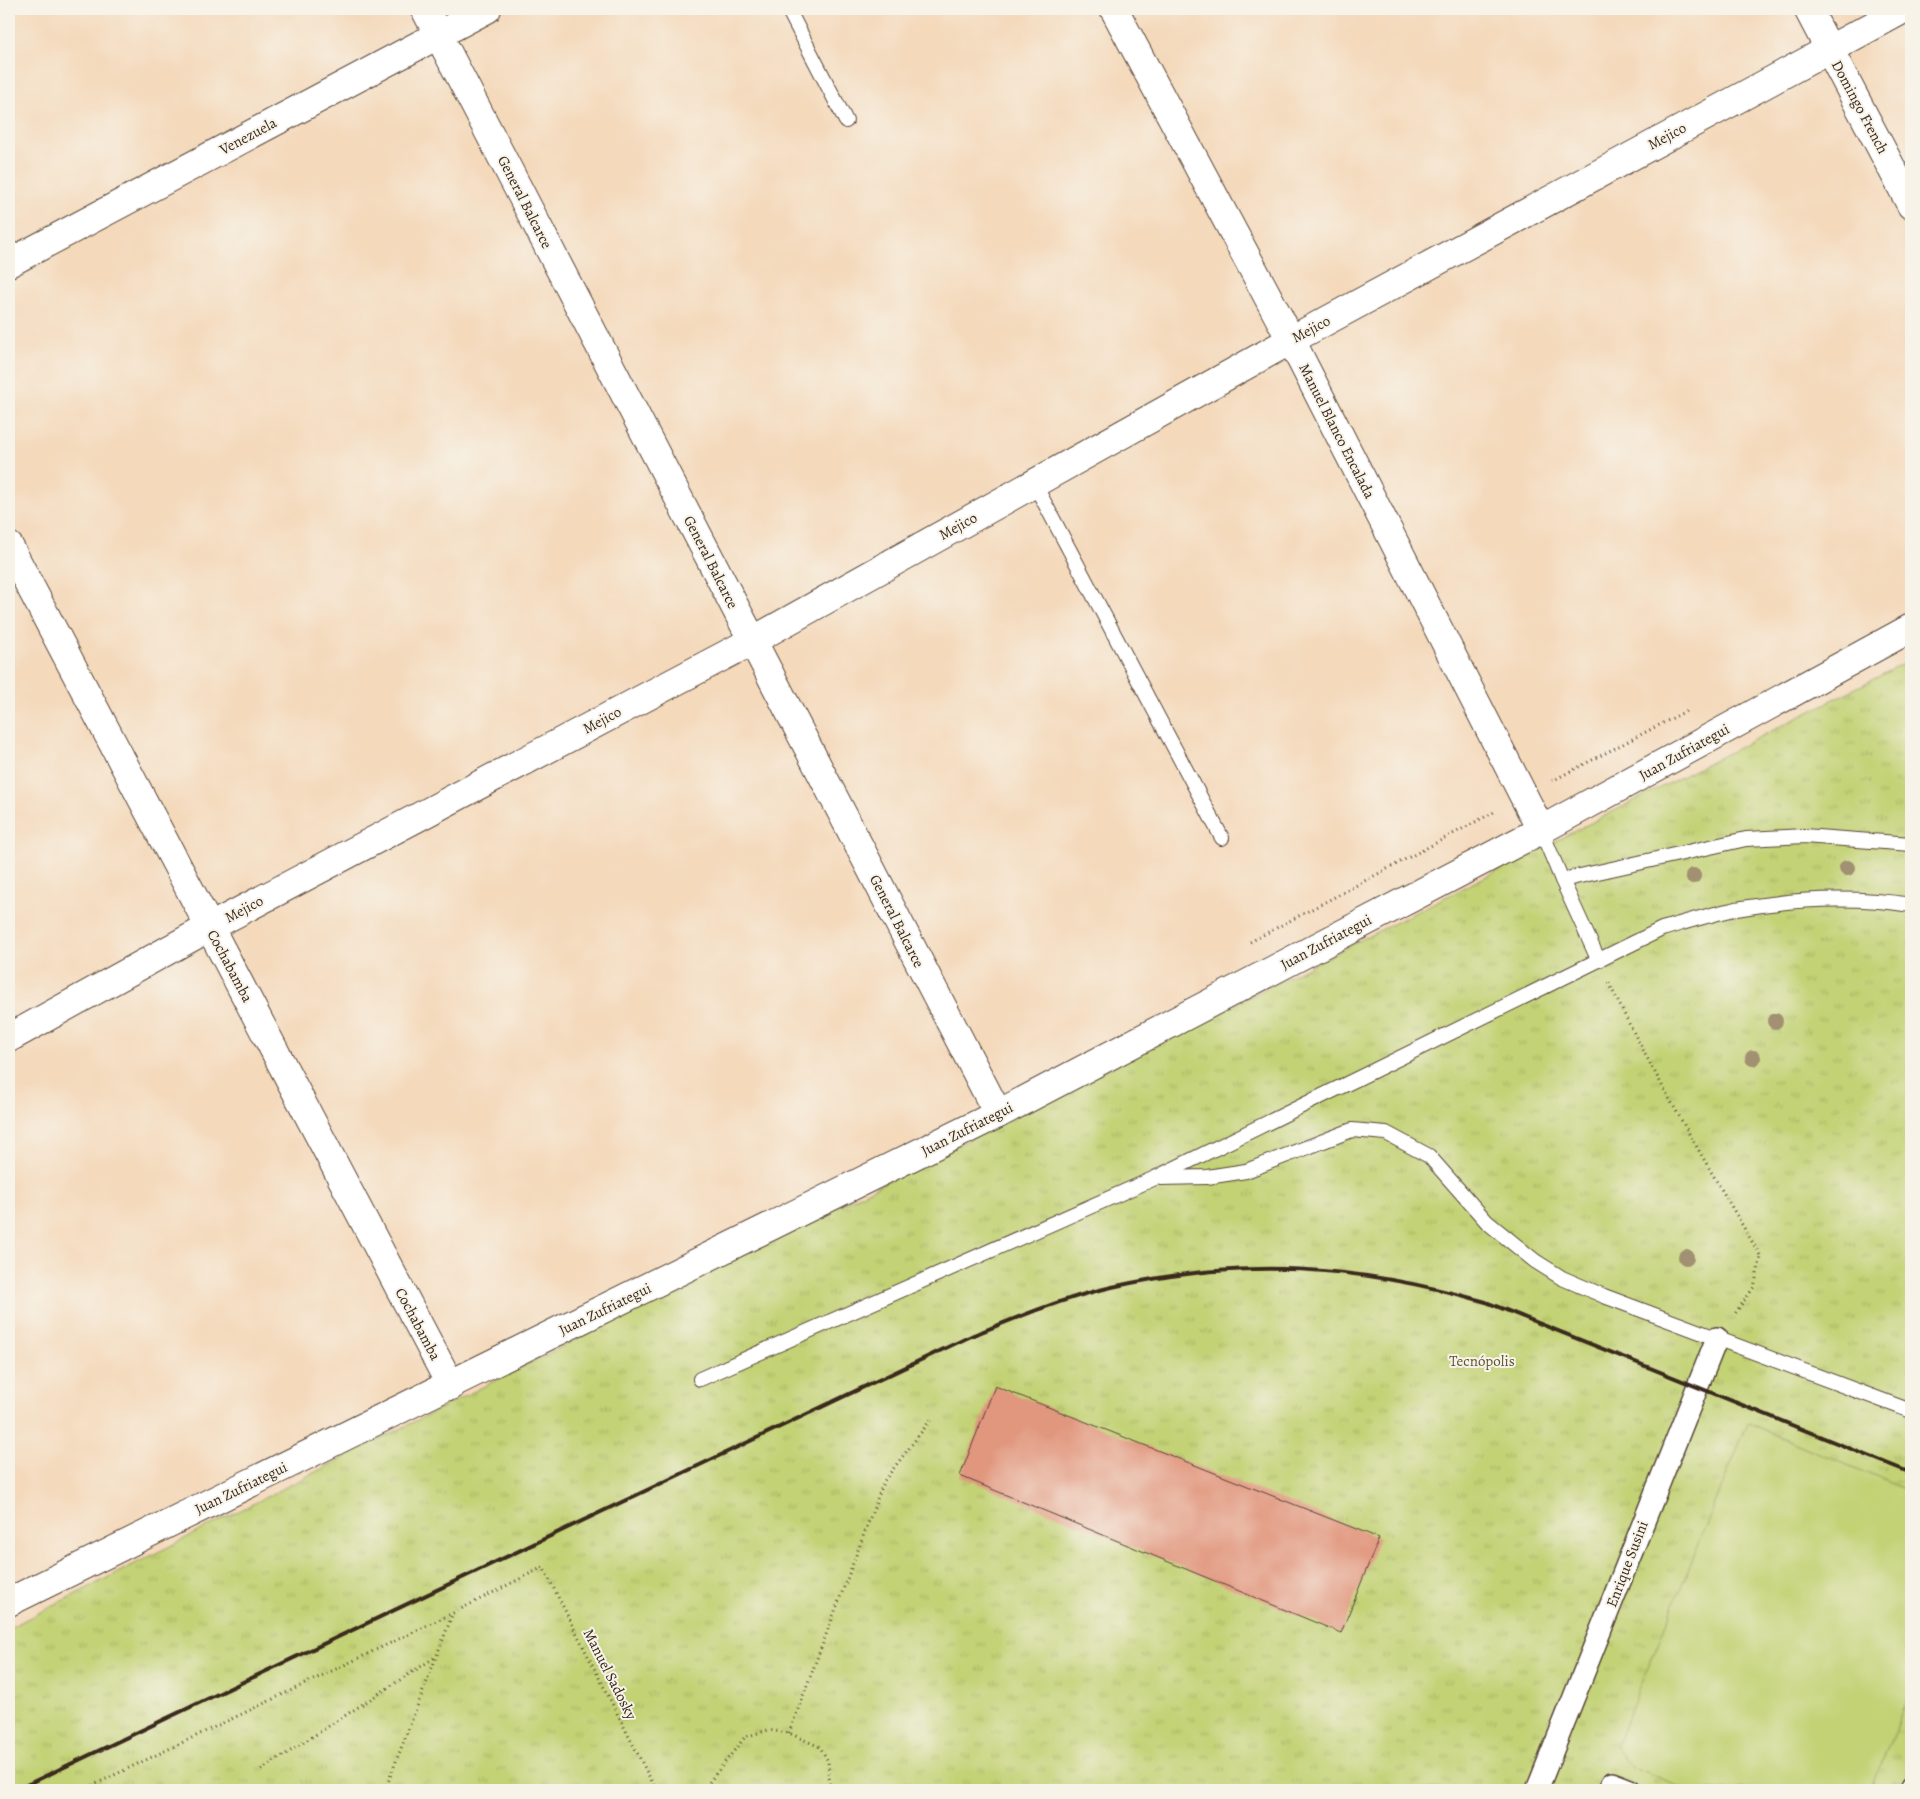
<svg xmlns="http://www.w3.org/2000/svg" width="1920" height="1799" viewBox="0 0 1920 1799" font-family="Alegreya,serif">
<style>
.grass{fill:url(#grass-tufts);stroke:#7e7e49}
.pitch{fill:#c2d274;stroke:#7e7e49}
.building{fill:#e1967e}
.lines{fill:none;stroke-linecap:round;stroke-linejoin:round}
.service-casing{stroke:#574436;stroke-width:16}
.pedestrian-casing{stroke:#574436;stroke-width:24}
.minor-casing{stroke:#574436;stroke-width:30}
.path{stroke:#574436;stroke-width:3;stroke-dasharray:1 4;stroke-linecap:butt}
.service{stroke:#fff;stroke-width:14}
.pedestrian{stroke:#fff;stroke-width:21}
.minor{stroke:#fff;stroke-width:28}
.rail{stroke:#3b2a1e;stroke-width:4}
.tree{fill:#a19071}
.labels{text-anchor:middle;stroke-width:4;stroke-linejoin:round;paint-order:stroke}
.street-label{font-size:15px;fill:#3b2a1e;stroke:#f7f3e8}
.park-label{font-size:15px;fill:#5d5434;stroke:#f7f3e8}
</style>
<defs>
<pattern id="grass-tufts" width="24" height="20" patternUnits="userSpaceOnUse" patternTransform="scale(1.25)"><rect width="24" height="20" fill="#c2d274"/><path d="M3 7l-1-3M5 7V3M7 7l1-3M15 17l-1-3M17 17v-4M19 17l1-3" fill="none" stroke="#a8b464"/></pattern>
</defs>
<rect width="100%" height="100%" fill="#f7f3e8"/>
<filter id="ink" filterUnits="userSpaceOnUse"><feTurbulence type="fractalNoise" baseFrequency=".02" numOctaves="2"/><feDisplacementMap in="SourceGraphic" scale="10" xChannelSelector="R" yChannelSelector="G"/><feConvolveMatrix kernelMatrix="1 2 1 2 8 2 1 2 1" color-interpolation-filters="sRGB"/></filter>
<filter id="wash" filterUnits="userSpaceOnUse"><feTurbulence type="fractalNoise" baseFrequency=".0096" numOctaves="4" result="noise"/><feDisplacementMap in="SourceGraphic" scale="20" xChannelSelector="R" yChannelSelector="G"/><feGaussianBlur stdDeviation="1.12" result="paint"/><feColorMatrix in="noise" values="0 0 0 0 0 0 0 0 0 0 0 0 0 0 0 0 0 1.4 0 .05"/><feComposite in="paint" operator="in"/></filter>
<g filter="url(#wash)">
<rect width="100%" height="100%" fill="#f4d9bb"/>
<path class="grass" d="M1911,660v1130h-1902v-162z"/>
<path class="pitch" d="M1748,1423l163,69v198l-41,100h-183l-54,-22 -17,-22z"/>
<g id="blocks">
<path class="building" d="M995,1386l384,152 -38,95 -381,-157z"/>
</g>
</g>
<g filter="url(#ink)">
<use href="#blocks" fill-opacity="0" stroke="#574436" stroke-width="1"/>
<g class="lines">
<g class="service-casing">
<g id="service">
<path d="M788,9l58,112"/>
<path d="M1034,483l188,355"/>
<path d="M1541,830l21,50 184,-41 58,-3 107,8"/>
<path d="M1562,880l36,79"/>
<path d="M1161,1178l46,-1 39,-6 106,-41 34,3 43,23 58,66 48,39 27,17 42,18 307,115"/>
<path d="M700,1379l455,-201 507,-249c24,-7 49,-15 74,-20 57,-10 118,-13 175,-4"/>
</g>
</g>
<g class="pedestrian-casing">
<g id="pedestrian">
<path d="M1612,1783l18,7"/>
<path d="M1537,1790l180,-452"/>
<path d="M1910,1790l1,-2"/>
</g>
</g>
<g class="minor-casing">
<g id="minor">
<path d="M425,9l573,1105"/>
<path d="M1114,9l177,331 250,490"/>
<path d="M1808,9l103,196"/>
<path d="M9,263l478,-254"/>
<path d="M9,546l442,840"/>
<path d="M9,1038l201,-111 542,-286 539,-301 613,-331"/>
<path d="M9,1602l989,-488 543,-284 370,-202"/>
</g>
</g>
<g class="path">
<path d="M1552,781l134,-70"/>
<path d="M1250,942l246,-131"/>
<path d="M1609,983c45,94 99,183 152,274l-7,30 -20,28"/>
<path d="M789,1733l95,-252 48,-63"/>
<path d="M261,1770l176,-114"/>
<path d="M83,1790l370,-177 90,-46 113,223"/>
<path d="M385,1790l68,-177"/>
<path d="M703,1790l42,-53 23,-7 21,3 31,14 8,14 2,29"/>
</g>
<use href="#service" class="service"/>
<use href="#pedestrian" class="pedestrian"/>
<use href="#minor" class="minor"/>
<path class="rail" d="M16,1790l953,-453c46,-19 94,-39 143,-50 132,-30 245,-22 374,15l425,171"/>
</g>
<g class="tree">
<circle cx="1847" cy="868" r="8"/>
<circle cx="1693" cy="876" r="8"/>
<circle cx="1775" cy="1021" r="8"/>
<circle cx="1753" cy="1058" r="8"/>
<circle cx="1686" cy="1257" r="8"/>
</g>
</g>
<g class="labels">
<g class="street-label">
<text transform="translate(1860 107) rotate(62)" y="5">Domingo French</text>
<text transform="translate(248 136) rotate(-28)" y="5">Venezuela</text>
<text transform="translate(1667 136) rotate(-28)" y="5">Mejico</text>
<text transform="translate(525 202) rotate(63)" y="5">General Balcarce</text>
<text transform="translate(1311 329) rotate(-28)" y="5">Mejico</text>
<text transform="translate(1337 431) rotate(63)" y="5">Manuel Blanco Encalada</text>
<text transform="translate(958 526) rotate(-29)" y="5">Mejico</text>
<text transform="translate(711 562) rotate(63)" y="5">General Balcarce</text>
<text transform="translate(602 720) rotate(-28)" y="5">Mejico</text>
<text transform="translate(1684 752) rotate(-29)" y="5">Juan Zufriategui</text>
<text transform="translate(244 909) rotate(-28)" y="5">Mejico</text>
<text transform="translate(897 921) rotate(63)" y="5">General Balcarce</text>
<text transform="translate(1326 942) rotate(-28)" y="5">Juan Zufriategui</text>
<text transform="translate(230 966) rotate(62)" y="5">Cochabamba</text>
<text transform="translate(967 1129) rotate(-27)" y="5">Juan Zufriategui</text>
<text transform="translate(605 1309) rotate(-26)" y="5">Juan Zufriategui</text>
<text transform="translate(418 1324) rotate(62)" y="5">Cochabamba</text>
<text transform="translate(241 1488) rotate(-26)" y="5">Juan Zufriategui</text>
<text transform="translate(1627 1564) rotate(-69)" y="5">Enrique Susini</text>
<text transform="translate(610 1674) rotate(63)" y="5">Manuel Sadosky</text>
</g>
<g class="park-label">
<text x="1482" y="1366">Tecnópolis</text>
</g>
</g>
<rect width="1920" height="1799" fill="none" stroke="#f7f3e8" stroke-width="30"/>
</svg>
